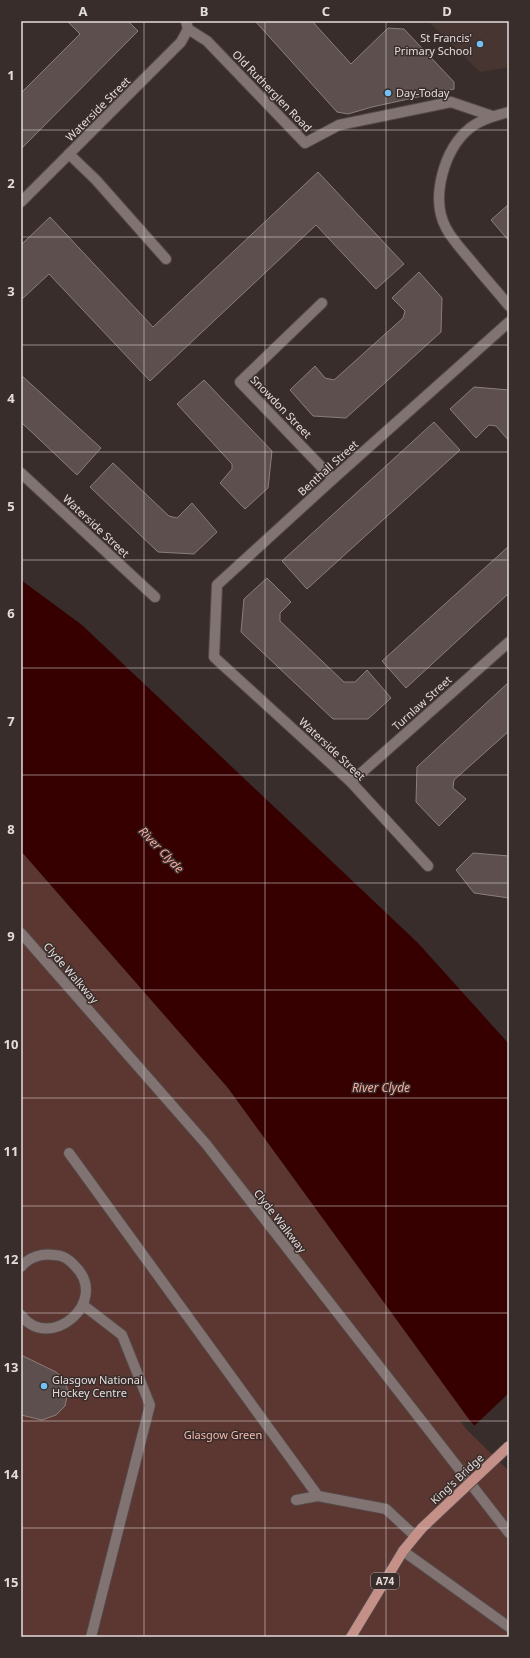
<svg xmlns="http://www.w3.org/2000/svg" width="530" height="1658" viewBox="0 0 530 1658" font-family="'Noto Sans',sans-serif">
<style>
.built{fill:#473532}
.green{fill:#5c3630}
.water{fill:#360000}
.pier{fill:#392d2b}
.building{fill:#5c4f4d;stroke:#8b7d7b}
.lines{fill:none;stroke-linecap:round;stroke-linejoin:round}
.lane-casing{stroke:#534948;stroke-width:12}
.street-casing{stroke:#534948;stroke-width:12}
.primary-casing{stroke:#534948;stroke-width:12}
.lane{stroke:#817371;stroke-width:10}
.street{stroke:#817371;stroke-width:10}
.primary{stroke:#c49088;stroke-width:10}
.primary-bridge-casing{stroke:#534948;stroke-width:12;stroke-linecap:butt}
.primary-bridge{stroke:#c49088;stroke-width:10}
.grid{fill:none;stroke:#e3dcdb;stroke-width:1;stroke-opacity:0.55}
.poi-dot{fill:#72c1f5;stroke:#392d2b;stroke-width:1.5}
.labels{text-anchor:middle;stroke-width:3;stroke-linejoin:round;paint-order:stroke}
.shield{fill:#392d2b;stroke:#b0a8a6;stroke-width:1}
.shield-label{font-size:10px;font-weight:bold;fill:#e3dcdb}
.poi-label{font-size:11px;fill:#e3dcdb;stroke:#392d2b;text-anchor:start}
.street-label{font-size:11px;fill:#e3dcdb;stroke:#392d2b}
.park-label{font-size:11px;fill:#f5b8ae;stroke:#392d2b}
.water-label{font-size:12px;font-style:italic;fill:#faab9e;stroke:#392d2b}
.neatline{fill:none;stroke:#e3dcdb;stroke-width:1.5}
.grid-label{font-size:13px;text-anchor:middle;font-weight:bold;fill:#e3dcdb}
</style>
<rect width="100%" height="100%" fill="#392d2b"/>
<path class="built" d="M428,21h81v46l-29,5z"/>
<path class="green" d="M21,851l207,237 243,334 -11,-1 7,9 42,41v166h-488z"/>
<path class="water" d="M21,580l61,45 336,318 91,101v417l-38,-39 -243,-334 -207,-237z"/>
<path class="pier" d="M509,1393v70l-36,-36z"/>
<g class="building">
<path d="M67,21h61l10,10 -117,118v-56l59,-59z"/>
<path d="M255,21h57l39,43 37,-36 16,1 50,53v7l-82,18 -24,7 -11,-2z"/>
<path d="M318,172l86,92 -28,25 -60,-64 -166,156 -101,-107 -28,26v-55l29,-28 103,110z"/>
<path d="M509,204v37l-18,-21z"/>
<path d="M419,272l23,26 -1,34 -95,86 -33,-2 -23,-26 25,-24 10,12 9,2 69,-62 2,-7 -13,-13z"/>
<path d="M21,375l80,73 -24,27 -56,-53z"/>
<path d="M204,380l68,71 -4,37 -23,21 -25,-26 12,-14v-5l-55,-60z"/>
<path d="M474,387l35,3v51l-13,-15 -7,-1 -13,13 -26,-29z"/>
<path d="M434,422l26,28 -153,139 -25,-28z"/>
<path d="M113,463l56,53 8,2 15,-15 25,29 -23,22 -36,-2 -68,-65z"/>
<path d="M509,546v47l-103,95 -24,-27z"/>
<path d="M267,578l24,24 -11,11v8l64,61h11l12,-12 24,28 -23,21h-35l-92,-87 3,-33z"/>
<path d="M509,682v49l-55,49 -1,8 13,11 -27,27 -23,-24 1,-35z"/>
<path d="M473,853l36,3v42l-35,-5 -18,-23z"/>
<path d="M21,1355l35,17 9,8 3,12 -3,14 -9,9 -14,5 -21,-5z"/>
</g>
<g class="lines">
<g class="lane-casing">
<g id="lane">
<path d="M69,154l27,26 70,79"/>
<path d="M69,1153l249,343"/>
<path d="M21,1267c8,-10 21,-14 33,-12 9,0 16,5 21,11 36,36 -26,87 -54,49"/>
<path d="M83,1305l39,30 28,70 -59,232"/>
<path d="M296,1500l22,-4 68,13 29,27"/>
</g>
</g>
<g class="street-casing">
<g id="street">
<path d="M186,21l2,8 19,12 98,102 34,-18 112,-23 41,14"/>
<path d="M509,112c-13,3 -28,7 -39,16 -26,21 -40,70 -24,100 7,13 17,23 26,34 12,15 25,29 37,44"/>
<path d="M21,202l160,-160 7,-13"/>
<path d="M322,303l-82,79 93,97"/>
<path d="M21,473l134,124"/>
<path d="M351,782l158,-140"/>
<path d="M428,866l-77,-84 -137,-125 3,-72 116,-106 176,-157"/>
<path d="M21,933l185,211 303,389"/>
<path d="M403,1551l106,76"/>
</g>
</g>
<g class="primary-casing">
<path id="primary" d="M351,1637l52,-86 19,-23"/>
</g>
<use href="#lane" class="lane"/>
<use href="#street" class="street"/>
<use href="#primary" class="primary"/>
<g class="primary-bridge-casing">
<path id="primary-bridge" d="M422,1528l87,-82"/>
</g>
<use href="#primary-bridge" class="primary-bridge"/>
</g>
<path class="grid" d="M144,21v1616M265,21v1616M386,21v1616M21,130h488M21,237h488M21,345h488M21,452h488M21,560h488M21,668h488M21,775h488M21,883h488M21,990h488M21,1098h488M21,1206h488M21,1313h488M21,1421h488M21,1528h488"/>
<g class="poi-dot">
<circle cx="480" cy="44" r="4"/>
<circle cx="388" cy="93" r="4"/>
<circle cx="44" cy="1386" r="4"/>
</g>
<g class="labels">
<rect class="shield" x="371" y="1573" width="28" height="16" rx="3"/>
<g class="shield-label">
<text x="385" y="1585">A74</text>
</g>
<g class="poi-label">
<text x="472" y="42" text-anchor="end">St Francis'<tspan x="472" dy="13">Primary School</tspan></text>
<text x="396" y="97">Day-Today</text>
<text x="52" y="1384">Glasgow National<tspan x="52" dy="13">Hockey Centre</tspan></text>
</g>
<g class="street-label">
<text transform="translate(272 91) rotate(46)" y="4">Old Rutherglen Road</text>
<text transform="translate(98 109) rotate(-45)" y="4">Waterside Street</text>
<text transform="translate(281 407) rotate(46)" y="4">Snowdon Street</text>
<text transform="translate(328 468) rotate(-42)" y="4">Benthall Street</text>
<text transform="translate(96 526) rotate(43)" y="4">Waterside Street</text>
<text transform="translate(422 703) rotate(-42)" y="4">Turnlaw Street</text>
<text transform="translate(332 749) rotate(43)" y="4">Waterside Street</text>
<text transform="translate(71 973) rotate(49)" y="4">Clyde Walkway</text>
<text transform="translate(280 1221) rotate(52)" y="4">Clyde Walkway</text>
<text transform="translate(457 1479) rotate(-43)" y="4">King's Bridge</text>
</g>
<g class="park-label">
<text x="223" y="1439">Glasgow Green</text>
</g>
<g class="water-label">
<text transform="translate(161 850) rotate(46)" y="4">River Clyde</text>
<text x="381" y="1092">River Clyde</text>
</g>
</g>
<rect width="530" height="1658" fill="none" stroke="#392d2b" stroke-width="44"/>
<rect x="22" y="22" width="486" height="1614" class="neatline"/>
<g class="grid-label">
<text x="83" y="16">A</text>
<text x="204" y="16">B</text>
<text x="326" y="16">C</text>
<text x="447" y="16">D</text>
<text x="11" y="80">1</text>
<text x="11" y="188">2</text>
<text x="11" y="296">3</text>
<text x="11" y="403">4</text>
<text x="11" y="511">5</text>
<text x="11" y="618">6</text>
<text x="11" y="726">7</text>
<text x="11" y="834">8</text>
<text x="11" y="941">9</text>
<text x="11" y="1049">10</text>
<text x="11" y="1156">11</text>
<text x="11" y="1264">12</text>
<text x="11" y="1372">13</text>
<text x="11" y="1479">14</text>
<text x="11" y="1587">15</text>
</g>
</svg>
